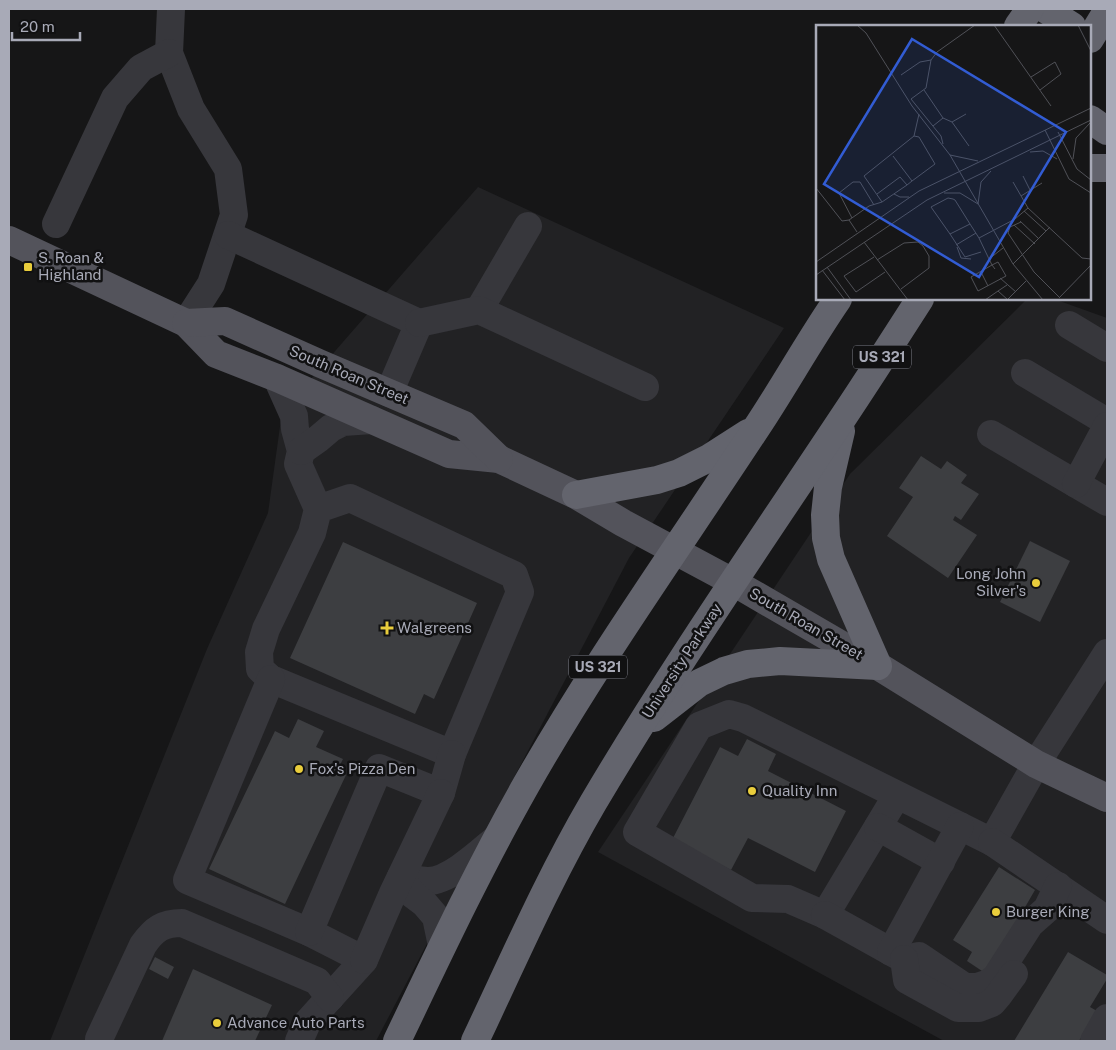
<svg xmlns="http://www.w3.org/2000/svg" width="1116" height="1050" viewBox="0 0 1116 1050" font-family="'Public Sans',sans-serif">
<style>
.built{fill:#222224}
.building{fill:#3d3e41}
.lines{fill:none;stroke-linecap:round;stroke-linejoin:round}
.minor{stroke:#37373c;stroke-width:28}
.major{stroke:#53535b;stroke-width:28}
.highway{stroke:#63646d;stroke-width:28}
.poi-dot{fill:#e9cd3c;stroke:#111112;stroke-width:2}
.labels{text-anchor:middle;stroke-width:5;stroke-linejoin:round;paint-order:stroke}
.shield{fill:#111112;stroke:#7b7c86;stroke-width:1}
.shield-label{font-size:14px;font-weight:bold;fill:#a8aab7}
.poi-label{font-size:15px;fill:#a8aab7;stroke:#111112;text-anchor:start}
.street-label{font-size:15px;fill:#a8aab7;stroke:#111112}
.inset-road{fill:none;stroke:#505157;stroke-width:1}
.view{fill:#325cd3;fill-opacity:0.15;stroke:#325cd3;stroke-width:2.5}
.inset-edge{fill:none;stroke:#a8aab7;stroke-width:2.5}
</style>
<rect width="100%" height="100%" fill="#161617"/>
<g class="built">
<path d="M478,187l306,141 -155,230 -253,483h-326l157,-392 61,-136 14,-101z"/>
<path d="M1027,299h27l53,19v723h-163l-346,-189 252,-378z"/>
</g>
<g class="building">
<path d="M921,456l20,13 6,-8 20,14 -6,8 18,11 -18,26 -6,-4 -2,4 24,15 -29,43 -61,-42 26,-39 -14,-9z"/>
<path d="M1030,541l40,20 -30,61 -40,-20z"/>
<path d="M343,542l134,61 -43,96 -10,-5 -9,20 -125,-56z"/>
<path d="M298,719l26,12 -8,16 27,12 -6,12 9,4 -61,129 -76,-35 66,-138 14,7z"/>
<path d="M747,739l29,15 -8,17 78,40 -31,61 -67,-34 -17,32 -59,-30 48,-93 18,9z"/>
<path d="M999,867l36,23 -11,19 8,5 -41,63 -24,-16 5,-9 -19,-12z"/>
<path d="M1068,952l39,23v4l-17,28 7,4 -18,30h-65z"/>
<path d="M155,957l19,10 -6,12 -19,-10z"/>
<path d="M193,969l79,36 -17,36h-93z"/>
</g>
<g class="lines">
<g class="minor">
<path d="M171,9l-2,44 22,56 37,60 6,46 -23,69 -25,39"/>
<path d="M56,224l59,-126 26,-30 28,-15"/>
<path d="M228,235l191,88 -30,70"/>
<path d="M479,310l49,-84"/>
<path d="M419,323l60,-13 166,77"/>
<path d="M1069,325l38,23"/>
<path d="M1025,373l82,49"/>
<path d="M277,378l17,38 1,13 6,22 -3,13 20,45 -6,24 -46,96 -7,23 1,17 11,10 181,75 68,-162 -6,-17 -164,-77 -32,11"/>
<path d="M991,434l116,68"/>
<path d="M301,451l17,-12 13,-11 12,-6 29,-2"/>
<path d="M1076,484l31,-58"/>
<path d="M271,679l-84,201 122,52 55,28 -57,63 -8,18"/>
<path d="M897,795l-72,120 -37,-16 -36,-1 -115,-66 62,-106 30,-12 14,4 249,124 44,-78 71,-111"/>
<path d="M878,827l63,35"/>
<path d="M992,842l115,78"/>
<path d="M401,877c9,1 18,4 27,4 22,0 53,-30 69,-43"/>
<path d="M401,877l11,17 12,9 12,14 6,29"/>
<path d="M825,915l79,44 15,-3 46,31h12l12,-4 7,-6 34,-53 17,-15 11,-23"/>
<path d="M309,932l70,-164 62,25 11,-39"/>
<path d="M891,952l69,-126"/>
<path d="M904,959l3,21 51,28h21l13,-5 6,-7 16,-22"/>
<path d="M364,960l29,-67 48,-100"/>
<path d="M99,1041v-2l44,-94c11,-16 20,-22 39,-22l135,58 13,17"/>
<path d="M1094,1041l13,-23"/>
</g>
<g class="major">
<path d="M9,240l177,83 30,31 61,24 172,76 50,5 77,36 47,28 110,59 145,84 158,98 71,34"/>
<path d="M186,323l39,-2 96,43 143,61 35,34"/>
</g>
<g class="highway">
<path d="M1045,9l27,17"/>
<path d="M1018,26l12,-17"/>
<path d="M1090,39l17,-28"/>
<path d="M1090,119l17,12"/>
<path d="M1090,168h17"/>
<path d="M576,495l81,-15 22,-7 30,-15 39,-25"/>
<path d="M654,718l45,-35 25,-12 24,-7 32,-3 98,5 -47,-107 -5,-21 -1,-23 3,-28 13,-56"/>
<path d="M397,1041c41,-86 82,-173 129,-256 70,-123 153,-239 231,-358 28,-42 52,-86 81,-128"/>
<path d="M475,1041c38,-80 73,-161 118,-238 78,-132 166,-259 251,-387 26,-39 51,-78 76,-117"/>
</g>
</g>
<g class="poi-dot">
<rect x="23" y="262" width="10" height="10" rx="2.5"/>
<circle cx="1036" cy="583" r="5"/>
<path d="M384.5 620.5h5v5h5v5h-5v5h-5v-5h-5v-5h5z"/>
<circle cx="299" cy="769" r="5"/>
<circle cx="752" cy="791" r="5"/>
<circle cx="996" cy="912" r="5"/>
<circle cx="217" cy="1023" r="5"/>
</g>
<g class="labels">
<g class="shield">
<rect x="853" y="345.5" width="58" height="23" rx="4"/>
<rect x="569" y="655.5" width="58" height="23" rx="4"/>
</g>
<g class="shield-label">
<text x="882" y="362">US 321</text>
<text x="598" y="672">US 321</text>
</g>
<g class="poi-label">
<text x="38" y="263">S. Roan &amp;<tspan x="38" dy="17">Highland</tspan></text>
<text x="1026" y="579" text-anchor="end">Long John<tspan x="1026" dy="17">Silver's</tspan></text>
<text x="397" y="633">Walgreens</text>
<text x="309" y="774">Fox's Pizza Den</text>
<text x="762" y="796">Quality Inn</text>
<text x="1006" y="917">Burger King</text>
<text x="227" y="1028">Advance Auto Parts</text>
</g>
<g class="street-label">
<text transform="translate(349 375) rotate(23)" y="5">South Roan Street</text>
<text transform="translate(806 624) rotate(30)" y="5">South Roan Street</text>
<text transform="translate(682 661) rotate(-57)" y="5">University Parkway</text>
</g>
</g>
<g transform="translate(816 25)">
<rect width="275" height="275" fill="#161617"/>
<path class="inset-road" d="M41,0l9,8 46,73 38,49 63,109 30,36M178,0l57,81M262,0l13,26M85,50l19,-13 11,-2M215,52l24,-15 6,12 -21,16M108,65l19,28 -10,8M95,74l15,-11 5,-28 6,-8 38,-27M95,74l30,37 2,8M127,93l9,4 17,24M136,97l14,-8M229,105l24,49 22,14M242,107l19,37 14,11M214,127l13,-1 14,8M134,130l28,6M77,131l19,25 23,-17 -16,-27 -5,-1M257,134l3,-21 14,-15M207,151l7,14M197,157l15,26 54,50 9,1M0,163l26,33 7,-1M128,168h16l18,11 3,-22 10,-11M61,169l23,-17 7,8 5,-4M78,169l6,3h9M205,171l21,-13M66,177l25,-17M208,186l22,20M36,193l-13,-25 14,-11h7l14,23M204,196l19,18M205,197l-11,5 -2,6 26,39 25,25M154,199l-20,10 -19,-27 17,-9 5,1 2,1 15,24 9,14 36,-19 13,-11M198,200l21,19M41,207l-8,-12 20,-14 13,-4 -18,-26 50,-40 5,-22M134,209l15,23 16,-5M163,213l10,21 14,-11M48,217l44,58M140,220l20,-12M141,222l4,11 10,1M58,232l-30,19 12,16 29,-20M173,234l3,6 -21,12 7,14 28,-15 -8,-14 -6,3 3,4M61,235l27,-17 14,-1 5,4 6,10v12l-28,21M0,237l103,-71 172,-83M197,239l37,-37M11,242l24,33M6,245l23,30M165,247l7,14M0,250l111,-75 164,-80M184,253l16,14M191,260l-9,6 10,9M243,273l32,-33M169,275l13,-9M191,275l19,-19"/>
<path class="view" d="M96,14l154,93 -87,145 -155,-93z"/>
<rect width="275" height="275" class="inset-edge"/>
</g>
<rect width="1116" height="1050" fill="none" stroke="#a8aab7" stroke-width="20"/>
<path d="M12 32v8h68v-8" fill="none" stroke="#a8aab7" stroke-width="2.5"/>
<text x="20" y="32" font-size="15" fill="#a8aab7" stroke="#111112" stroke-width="4" paint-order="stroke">20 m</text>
</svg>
